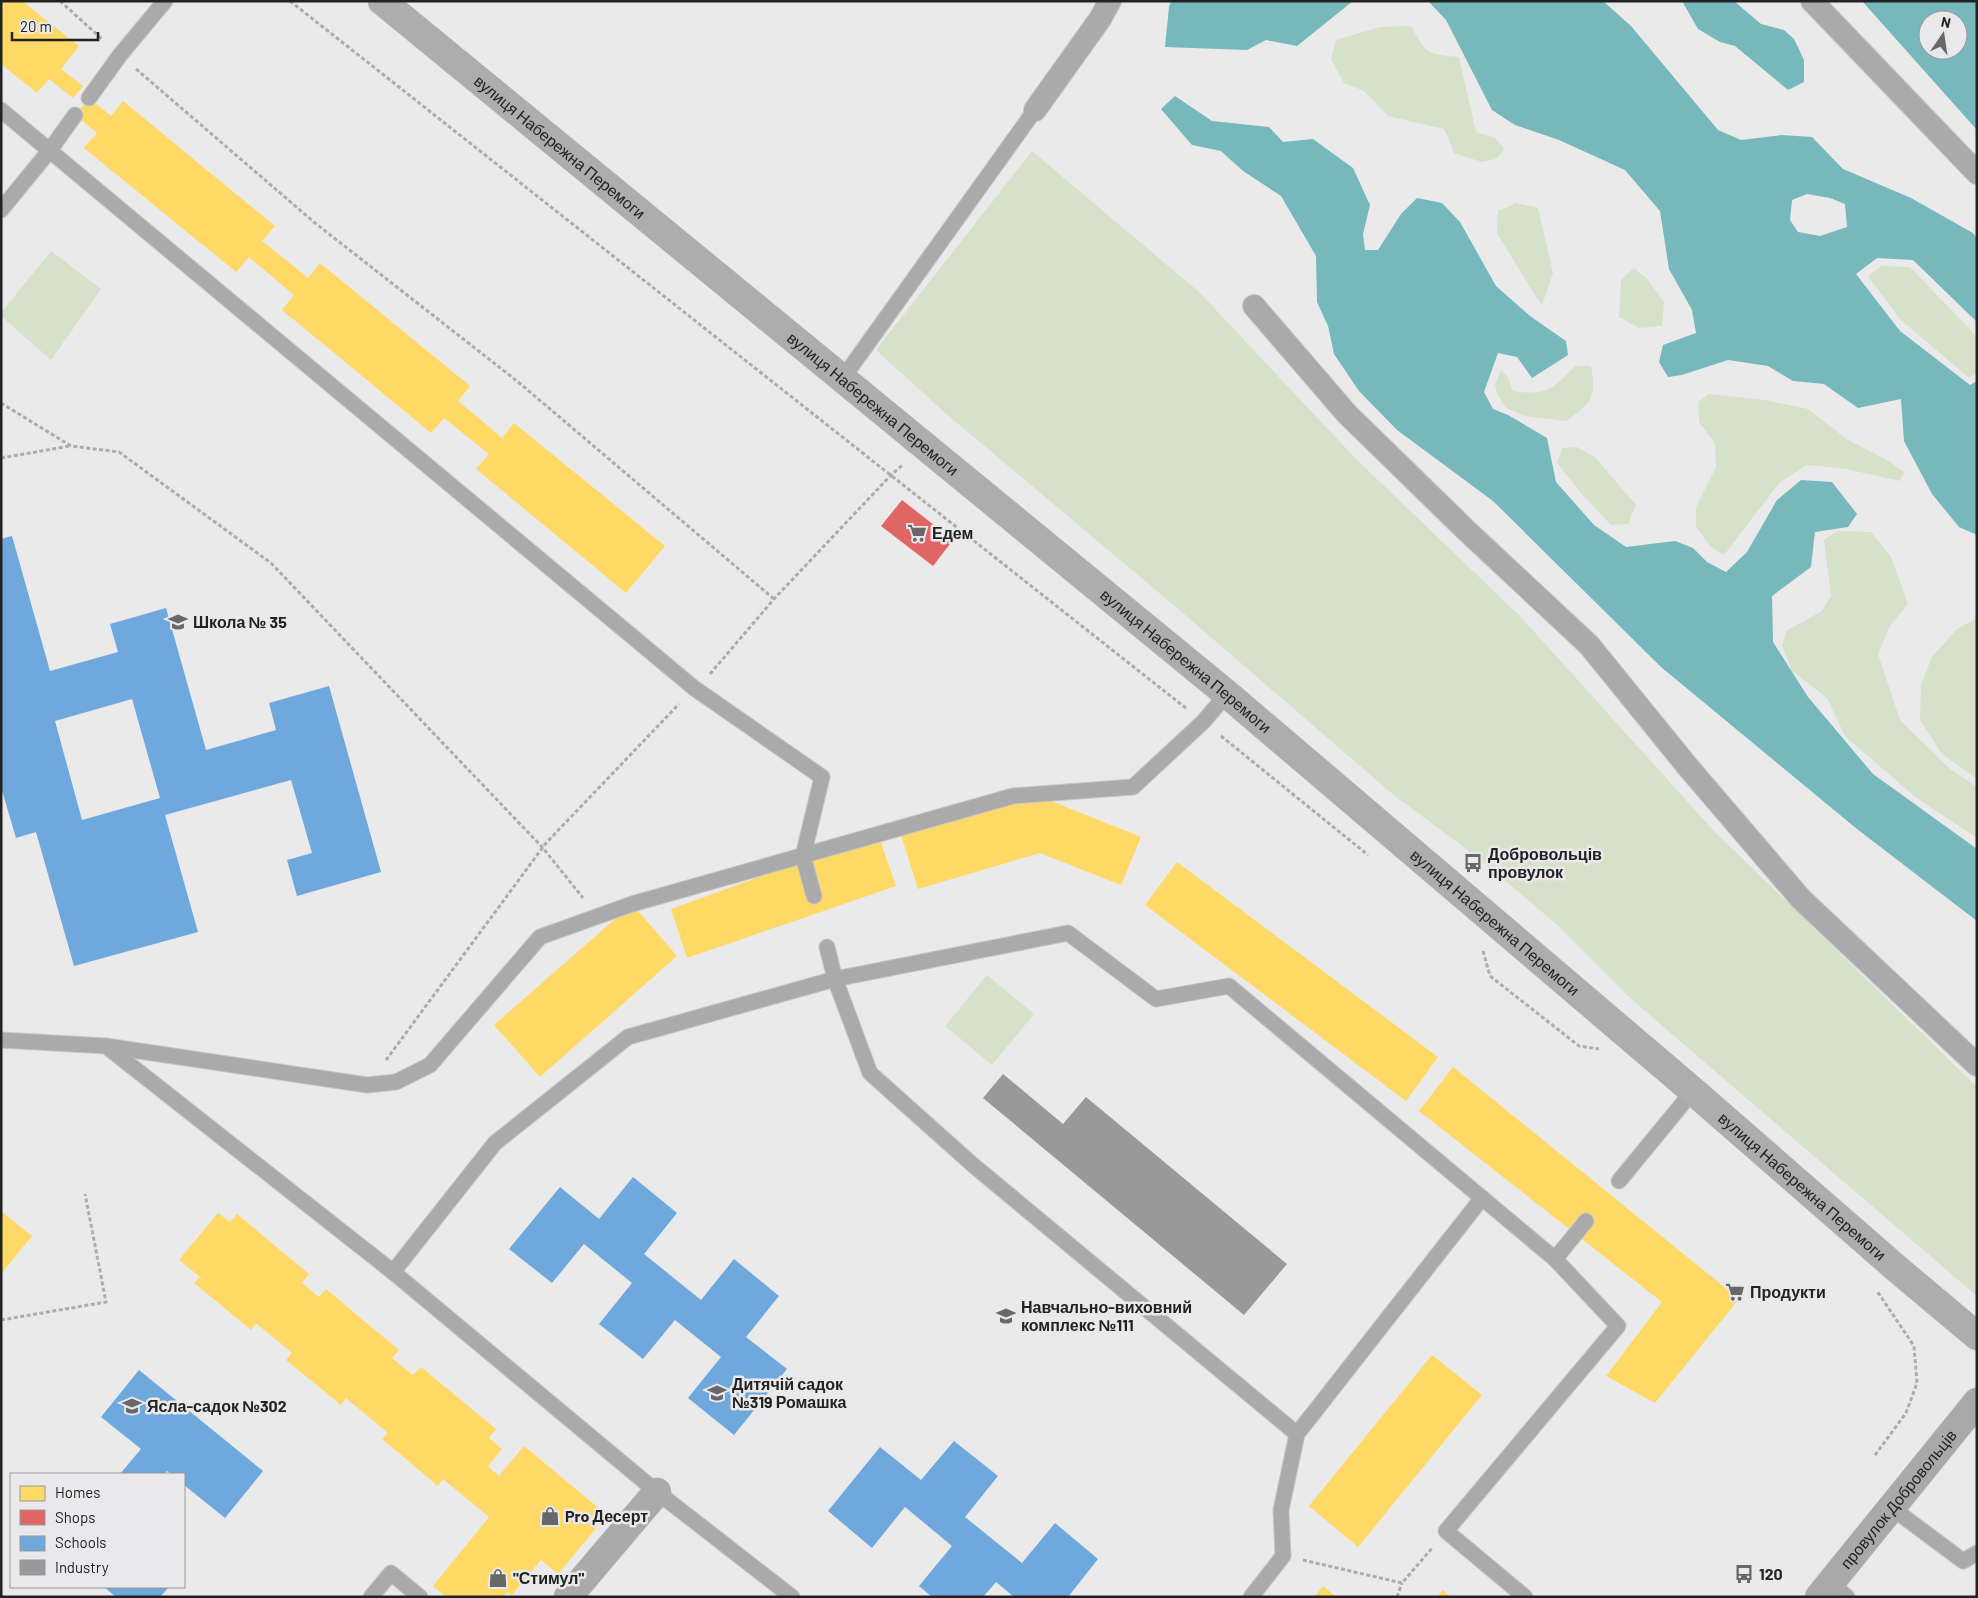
<svg xmlns="http://www.w3.org/2000/svg" width="1978" height="1598" viewBox="0 0 1978 1598" font-family="Barlow,sans-serif">
<style>
.green{fill:#d5e2c9}
.water{fill:#76b8bb;fill-rule:evenodd}
.homes{fill:#ffd966}
.shops{fill:#e06666}
.schools{fill:#6fa8dc;fill-rule:evenodd}
.industry{fill:#999}
.lines{fill:none;stroke-linecap:round;stroke-linejoin:round}
.service-casing{stroke:#c6c6c7;stroke-width:17}
.pedestrian-casing{stroke:#c6c6c7;stroke-width:24}
.minor-casing{stroke:#c6c6c7;stroke-width:29}
.secondary-casing{stroke:#c6c6c7;stroke-width:29}
.primary-casing{stroke:#c6c6c7;stroke-width:29}
.path{stroke:#acacac;stroke-width:3;stroke-dasharray:4 2.5;stroke-linecap:butt}
.service{stroke:#aaa;stroke-width:15}
.pedestrian{stroke:#aaa;stroke-width:22}
.minor{stroke:#aaa;stroke-width:28}
.secondary{stroke:#a9a9aa;stroke-width:28}
.primary{stroke:#aeadad;stroke-width:28}
.labels{text-anchor:middle;stroke-width:5;stroke-linejoin:round;paint-order:stroke}
.street-label{font-size:16px;fill:#222223;stroke:#e9e9ec}
.poi-label{font-size:16px;font-weight:bold;fill:#222223;stroke:#e9e9ec;text-anchor:start}
</style>
<rect width="100%" height="100%" fill="#eaeaeb"/>
<g class="green">
<path d="M1411,26c16,29 16,28 48,31l17,75 19,6 9,11 -8,10 -14,3 -28,-9 -10,-24 -56,-13 -24,-25 -20,-8 -13,-24 5,-19 44,-13z"/>
<path d="M1032,151l167,141 158,168 163,156 193,214 264,257v209l-346,-297 -76,-76 -83,-70 -76,-56 -219,-189 -233,-196 -68,-62z"/>
<path d="M1516,203l22,5 15,65 -11,32 -8,-11 -37,-61 1,-22z"/>
<path d="M51,251l50,38 -50,71 -50,-44v-3z"/>
<path d="M1881,266l29,1 67,70v36l-8,5 -69,-59 -32,-43z"/>
<path d="M1634,268l13,11 17,23 -2,24 -23,2 -20,-11 2,-37z"/>
<path d="M1575,366h16c6,33 0,37 -25,55l-41,-5 -19,-8 -9,-15 -2,-8 6,-15 6,6 6,15c33,5 40,-2 62,-25z"/>
<path d="M1709,394l56,6 43,9 40,31 41,21 15,11 -4,9 -54,-12 -39,-4 -27,17 -56,73 -12,-7 -16,-21v-20l20,-40 -1,-24 -16,-21 -1,-20z"/>
<path d="M1577,447l18,10 41,48 -8,19 -17,1 -30,-32 -24,-30 5,-15z"/>
<path d="M1838,531l33,1 20,25 17,47 -18,22 -12,28 22,66 49,48 28,19v51l-63,-42 -69,-60 -18,-38 -35,-27 -10,-25 4,-15 36,-20 9,-15 -7,-56z"/>
<path d="M1977,618v161l-35,-25 -22,-34 1,-35 11,-28 25,-28z"/>
<path d="M987,975l47,39 -42,51 -47,-39z"/>
</g>
<g class="water">
<path d="M1171,1h182l-56,45 -31,-6 -19,10 -82,-3 4,-40z"/>
<path d="M1428,1h175l28,25 87,104 23,10 40,-5 31,2 31,32 68,29 62,35 4,6v83l-64,-62 -36,-2 -21,16 44,57 70,54 7,-4v154l-18,-8 -27,-33 -28,-53 -3,-42 -43,9 -34,-24 -31,-3 -25,-15 -40,-6 -46,15 -14,2 -9,-15 4,-17 33,-12 -4,-23 -23,-41 -9,-58 -35,-41 -66,-30 -44,-15 -23,-15 -46,-90zM1807,194l23,4 15,6 2,23 -27,9 -22,-4 -8,-12 2,-20z"/>
<path d="M1682,1h52l27,23 23,6 10,9 10,21v22l-16,8 -53,-44 -15,-4 -22,-13z"/>
<path d="M1862,1h115v129zM1928,20h30v30h-30z"/>
<path d="M1175,96l37,25 57,6 14,15 30,-3 40,29 17,37 -7,29 2,16h13l23,-36 16,-16 25,5 18,19 36,64 34,30 36,25 2,14 -36,23 -15,-21 -19,-4 -14,39 9,17 15,6 39,23 9,44 38,43 32,22 49,-6 18,7 14,14 19,10 21,-20 30,-52 24,-20 31,2 25,32 -9,13 -33,5 -4,35 -39,29 1,46 35,55 65,77 104,75v72l-120,-92 -196,-162 -168,-166 -96,-71 -38,-39 -25,-37 -6,-28 -11,-24 -1,-46 -35,-60 -38,-25 -22,-20 -29,-6 -31,-36z"/>
</g>
<g class="homes">
<path d="M1,1h21l57,45 -18,23 22,17 -10,12 -24,-19 -12,14 -36,-29z"/>
<path d="M89,98l22,18 12,-15 152,125 -13,15 24,19 22,18 12,-15 150,123 -12,15 22,18 22,19 12,-15 151,123 -39,47 -150,-124 13,-15 -45,-36 -13,15 -149,-123 12,-15 -45,-38 -13,15 -152,-124 13,-15 -22,-18z"/>
<path d="M1036,795l105,42 -20,48 -81,-32 -122,36 -17,-54z"/>
<path d="M878,834l18,52 -209,72 -16,-49z"/>
<path d="M1177,862l261,195 -32,44 -261,-196z"/>
<path d="M632,904l45,52 -137,121 -46,-52z"/>
<path d="M1453,1067l286,232 -84,104 -49,-27 56,-74 -243,-191z"/>
<path d="M1,1211l31,25 -31,38z"/>
<path d="M218,1213l12,9 7,-8 72,60 -7,9 17,14 7,-8 73,61 -7,8 21,17 8,-8 75,62 -7,9 13,11 -14,17 11,10 25,-30 83,69 -49,59 -17,-14 -29,35 -5,-3 -4,5h-57l-13,-11 56,-69 -46,-38 -5,7 -56,-47 6,-6 -42,-35 -5,7 -55,-45 6,-7 -36,-30 -5,7 -57,-47 6,-6 -21,-17z"/>
<path d="M1432,1355l50,40 -124,152 -49,-41z"/>
<path d="M1323,1586l13,11h-22z"/>
<path d="M1443,1590l8,7h-14z"/>
</g>
<path class="shops" d="M902,500l51,40 -20,26 -52,-40z"/>
<g class="schools">
<path d="M12,536l38,135 68,-19 -8,-28 56,-16 40,142 70,-20 -7,-27 60,-17 52,186 -84,24 -10,-36 25,-7 -21,-73 -126,35 33,117 -124,34 -38,-134 -20,6 -15,-51v-248zM132,699l28,99 -78,22 -27,-99z"/>
<path d="M633,1177l44,36 -33,41 57,46 33,-41 45,37 -33,41 41,32 -53,66 -46,-37 33,-41 -46,-37 -32,39 -44,-35 33,-41 -48,-39 -32,39 -43,-34 51,-62 39,32z"/>
<path d="M139,1370l124,101 -38,47 -41,-33v-11h-13l-4,-3 -3,3h-44l21,-25 -40,-32z"/>
<path d="M954,1441l44,35 -33,41 57,46 33,-40 43,36 -30,38h-54l-18,-15 -13,15h-51l-13,-11 33,-40 -47,-39 -33,41 -44,-37 52,-64 41,33z"/>
<path d="M104,1587h65l-9,10h-44z"/>
</g>
<path class="industry" d="M1003,1074l60,50 23,-27 201,167 -43,51 -261,-217z"/>
<g class="lines">
<g class="service-casing">
<g id="service">
<path d="M89,98l31,-43 45,-54"/>
<path d="M1,110l693,578 128,89 -19,79 11,40"/>
<path d="M1,210l49,-60 25,-35"/>
<path d="M843,378l192,-268"/>
<path d="M827,947l8,32 233,-46 88,66 73,-13 326,273 63,67 -172,205 79,66"/>
<path d="M1,1040l105,6 287,226 264,220 135,105"/>
<path d="M106,1046l261,39 29,-3 34,-17 110,-128 92,-33 381,-108 120,-9 70,-65 24,-28"/>
<path d="M1619,1181l74,-90"/>
<path d="M1555,1259l31,-38"/>
<path d="M393,1272l102,-129 133,-106 207,-58 35,94 103,92 324,269"/>
<path d="M1892,1508l71,53 14,-8"/>
<path d="M1831,1583l16,14"/>
<path d="M371,1597l20,-24 29,24"/>
<path d="M1251,1597l32,-41 -2,-46 16,-76 185,-236"/>
</g>
</g>
<g class="pedestrian-casing">
<g id="pedestrian">
<path d="M1812,1l165,172"/>
<path d="M1035,110l65,-91 10,-18"/>
<path d="M1254,306l93,108 122,119 120,112 99,122 113,132 176,166"/>
</g>
</g>
<g class="minor-casing">
<path id="minor" d="M568,1597l89,-105"/>
</g>
<g class="secondary-casing">
<g id="secondary">
<path id="s1" d="M1819,1597l158,-195"/>
</g>
</g>
<g class="primary-casing">
<g id="primary">
<path id="s2" d="M382,1l845,693 466,397 203,177 81,68"/>
</g>
</g>
<g class="path">
<path d="M60,1l43,39"/>
<path d="M290,1l897,708"/>
<path d="M136,69l179,154 202,158 257,218"/>
<path d="M1,403l70,43 48,6 152,111 272,285 40,50"/>
<path d="M1,458l69,-12"/>
<path d="M710,674l64,-75 118,-125 12,-10"/>
<path d="M1221,736l147,119"/>
<path d="M1483,951l7,25 89,70 20,3"/>
<path d="M386,1060l160,-217 133,-139"/>
<path d="M1,1320l105,-18 -21,-108"/>
<path d="M1875,1455l31,-42 11,-30 -3,-37 -37,-55"/>
<path d="M1303,1560l99,23 31,-36"/>
<path d="M1397,1597l5,-14"/>
</g>
<use href="#service" class="service"/>
<use href="#pedestrian" class="pedestrian"/>
<use href="#minor" class="minor"/>
<use href="#secondary" class="secondary"/>
<use href="#primary" class="primary"/>
</g>
<defs>
<g id="supermarket-bare" transform="scale(1.5)"><path d="M-6-5.5h2.5l.6 2H6L4.5 2H-2.5L-4.4-4H-6ZM-1.5 3.2a1.3 1.3 0 1 0 .1 0ZM3 3.2a1.3 1.3 0 1 0 .1 0Z" fill="#686869" stroke="#e9e9ec" stroke-width="2.5" paint-order="stroke"/></g>
<g id="school-bare" transform="scale(1.5)"><path d="M0-5L7-2L0 1L-7-2ZM-4 1L0 2.5L4 1V4Q0 6-4 4Z" fill="#686869" stroke="#e9e9ec" stroke-width="2.5" paint-order="stroke"/></g>
<g id="bus-bare" transform="scale(1.5)"><path d="M-5-6H5V4H4V6H2V4H-2V6H-4V4H-5ZM-3.5-4V0h7V-4ZM-3.5 1.2v1.5H-2V1.2ZM2 1.2v1.5H3.5V1.2Z" fill="#686869" stroke="#e9e9ec" stroke-width="2.5" paint-order="stroke"/></g>
<g id="shop-bare" transform="scale(1.5)"><path d="M-5-2.5h2.3a2.7 3.5 0 0 1 5.4 0H5L5.5 6h-11ZM-1.5-2.5h3a1.5 2.3 0 0 0-3 0Z" fill="#686869" stroke="#e9e9ec" stroke-width="2.5" paint-order="stroke"/></g>
</defs>
<g fill-rule="evenodd">
<use href="#supermarket-bare" x="917" y="533"/>
<use href="#school-bare" x="178" y="622"/>
<use href="#bus-bare" x="1473" y="863"/>
<use href="#supermarket-bare" x="1735" y="1292"/>
<use href="#school-bare" x="1006" y="1316"/>
<use href="#school-bare" x="717" y="1393"/>
<use href="#school-bare" x="132" y="1406"/>
<use href="#shop-bare" x="550" y="1516"/>
<use href="#bus-bare" x="1744" y="1574"/>
<use href="#shop-bare" x="498" y="1578"/>
</g>
<g class="labels">
<g class="street-label">
<text dy="6" stroke="none"><textPath href="#s2" startOffset="230">вулиця Набережна Перемоги</textPath></text>
<text dy="6" stroke="none"><textPath href="#s2" startOffset="635">вулиця Набережна Перемоги</textPath></text>
<text dy="6" stroke="none"><textPath href="#s2" startOffset="1040">вулиця Набережна Перемоги</textPath></text>
<text dy="6" stroke="none"><textPath href="#s2" startOffset="1445">вулиця Набережна Перемоги</textPath></text>
<text dy="6" stroke="none"><textPath href="#s2" startOffset="1850">вулиця Набережна Перемоги</textPath></text>
<text dy="6" stroke="none"><textPath href="#s1" startOffset="126">провулок Добровольців</textPath></text>
</g>
<g class="poi-label">
<text x="932" y="539">Едем</text>
<text x="193" y="628">Школа № 35</text>
<text x="1488" y="860">Добровольців<tspan x="1488" dy="18">провулок</tspan></text>
<text x="1750" y="1298">Продукти</text>
<text x="1021" y="1313">Навчально-виховний<tspan x="1021" dy="18">комплекс №111</tspan></text>
<text x="732" y="1390">Дитячій садок<tspan x="732" dy="18">№319 Ромашка</tspan></text>
<text x="147" y="1412">Ясла-садок №302</text>
<text x="565" y="1522">Pro Десерт</text>
<text x="1759" y="1580">120</text>
<text x="513" y="1584">"Стимул"</text>
</g>
</g>
<rect width="1978" height="1598" fill="none" stroke="#222223" stroke-width="5"/>
<rect x="10" y="1473" width="175" height="115" fill="#e9e9ec" stroke="#99999c"/>
<rect x="20" y="1486" width="25" height="15" fill="#ffd966" stroke="#99999c"/>
<text x="55" y="1498" font-size="15" fill="#222223">Homes</text>
<rect x="20" y="1510" width="25" height="15" fill="#e06666" stroke="#99999c"/>
<text x="55" y="1523" font-size="15" fill="#222223">Shops</text>
<rect x="20" y="1536" width="25" height="15" fill="#6fa8dc" stroke="#99999c"/>
<text x="55" y="1548" font-size="15" fill="#222223">Schools</text>
<rect x="20" y="1560" width="25" height="15" fill="#999999" stroke="#99999c"/>
<text x="55" y="1573" font-size="15" fill="#222223">Industry</text>
<g transform="translate(1943 35) rotate(13)"><circle r="24" fill="#e9e9ec" stroke="#99999c"/>
<path d="M0-4L9 19L0 12L-9 19Z" fill="#686869"/>
<text y="-8" font-size="14" font-weight="bold" text-anchor="middle" fill="#222223">N</text>
</g>
<path d="M12 32v8h86v-8" fill="none" stroke="#222223" stroke-width="2.5"/>
<text x="20" y="32" font-size="15" fill="#222223" stroke="#e9e9ec" stroke-width="4" paint-order="stroke">20 m</text>
</svg>
